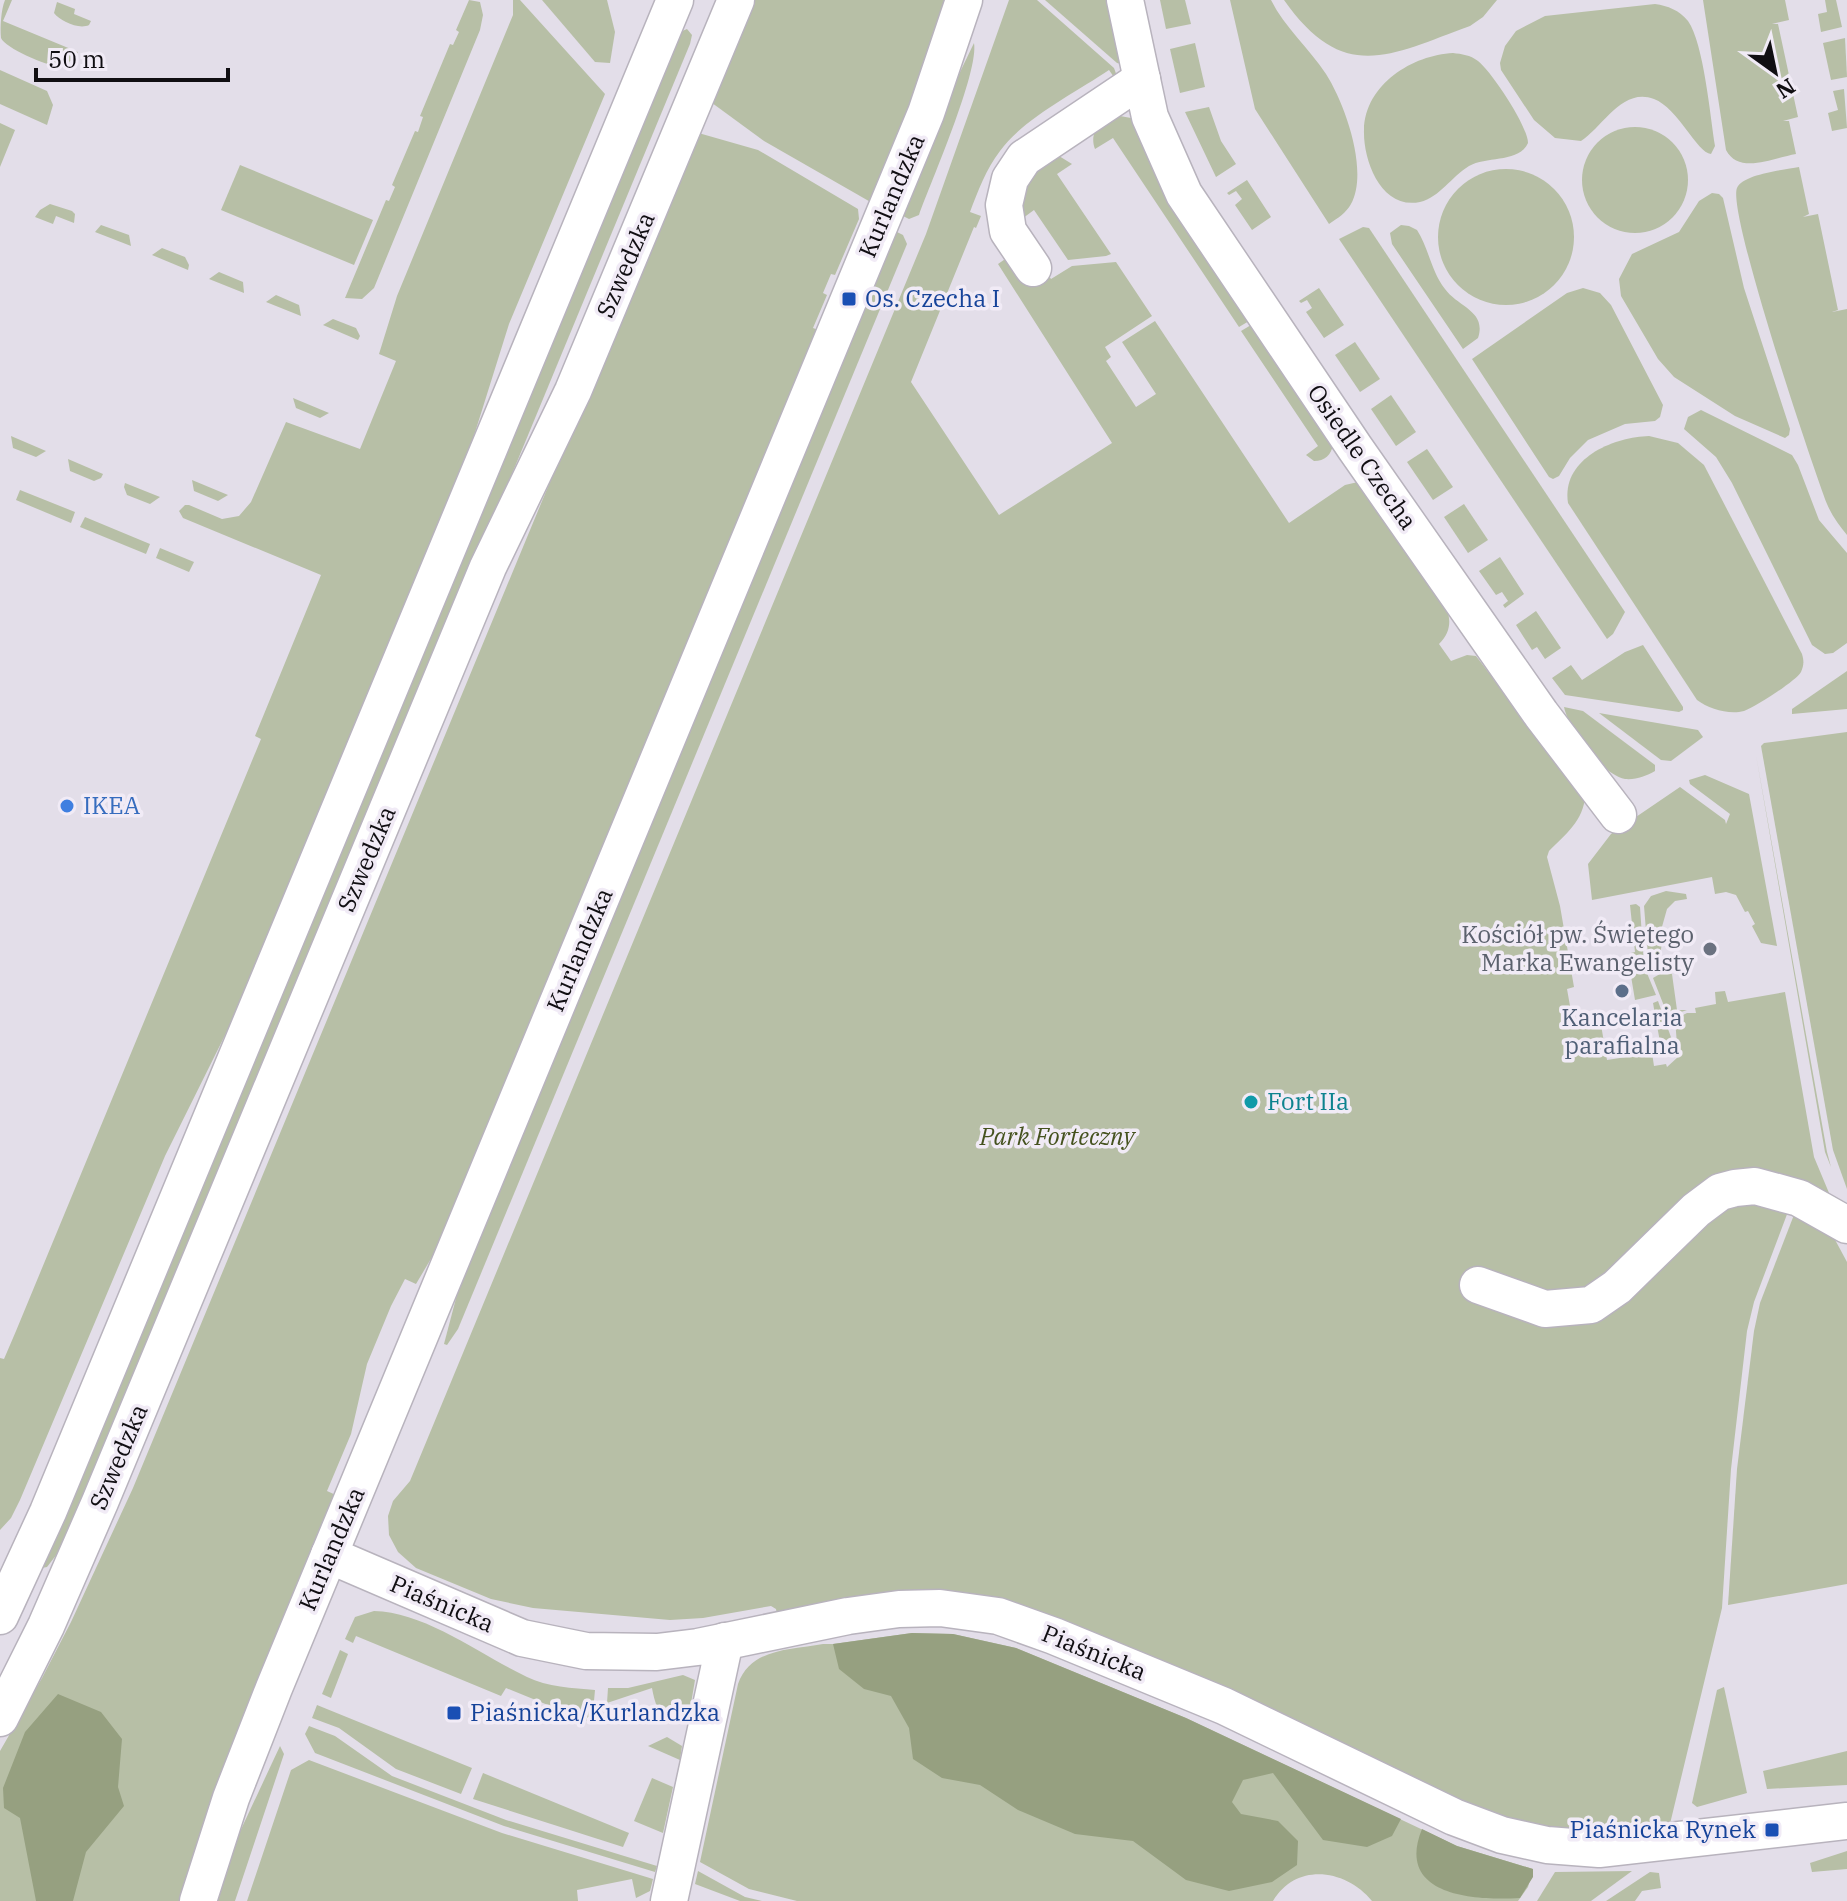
<svg xmlns="http://www.w3.org/2000/svg" width="1847" height="1901" viewBox="0 0 1847 1901" font-family="'IBM Plex Serif',serif">
<style>
.green{fill:#b7bfa6}
.forest{fill:#96a080}
.lines{fill:none;stroke-linecap:round;stroke-linejoin:round}
.minor-casing{stroke:#b8b3bd;stroke-width:39}
.minor{stroke:#fff;stroke-width:36}
.transit-dot{fill:#1a4fb4;stroke:#f1ebf6;stroke-width:3}
.shop-dot{fill:#3f7fe0;stroke:#f1ebf6;stroke-width:3}
.worship-dot{fill:#6b7280;stroke:#f1ebf6;stroke-width:3}
.service-dot{fill:#5c6f8a;stroke:#f1ebf6;stroke-width:3}
.culture-dot{fill:#0f9aa8;stroke:#f1ebf6;stroke-width:3}
.labels{text-anchor:middle;stroke-width:7;stroke-linejoin:round;paint-order:stroke}
.street-label{font-size:24px;fill:#100e12;stroke:#f1ebf6}
.transit-label{font-size:24px;fill:#164399;stroke:#f1ebf6;text-anchor:start}
.shop-label{font-size:24px;fill:#366cbe;stroke:#f1ebf6;text-anchor:start}
.worship-label{font-size:24px;fill:#5b616d;stroke:#f1ebf6;text-anchor:end}
.service-label{font-size:24px;fill:#4e5e75;stroke:#f1ebf6}
.culture-label{font-size:24px;fill:#0d838f;stroke:#f1ebf6;text-anchor:start}
.park-label{font-size:24px;font-style:italic;fill:#45521e;stroke:#f1ebf6}
</style>
<rect width="100%" height="100%" fill="#e3dee9"/>
<g class="green">
<path d="M5,0h7l-9,21 75,31c-5,8 -11,13 -21,14 -10,0 -52,-18 -56,-28 -1,-11 0,-28 4,-38z"/>
<path d="M469,0l11,2 3,13 -3,15 -106,258 -12,11 -17,-1 41,-98 3,1 6,-14 -3,-2 23,-54 3,1 5,-15 -3,-1 30,-72 3,1 6,-13 -3,-2z"/>
<path d="M513,0h7l85,94 -96,230 -42,134 -228,549 -74,149 -145,344 -9,18 -11,12v-172l4,1 12,-28 245,-592 -6,-3 66,-161 -138,-57 -4,-7 6,-6h4l33,14 17,-3 12,-14 35,-80 74,27 36,-88 -17,-7 18,-58 116,-281z"/>
<path d="M542,0h65l8,32 -5,31 -15,-1z"/>
<path d="M750,0h200l-76,204 -110,-63 -56,-41z"/>
<path d="M1009,0h28l77,68 4,11 -2,1 -7,-10c-34,23 -85,48 -109,81 -14,18 -22,40 -30,61l11,4 -5,12 -2,-1 -63,155 88,133 113,-72 -114,-179 13,-9 13,19 16,-11 11,16 21,-13 44,-4 36,54 -47,31 6,10 -5,4 30,46 20,-13 -34,-52 33,-21 134,202 56,-38 13,-3 65,95 5,-2c13,20 34,47 11,69l12,17 16,-6 9,1 13,17 6,-4 4,4 -6,6 26,32h10l6,9 -8,2 58,74c-1,24 -20,39 -36,55l-2,6 13,49 14,81 -7,2 6,34 27,-4 7,41 45,-7 2,13 12,-2 1,3 11,-10 -3,-38 12,-6h9l-1,-5 21,-4 -1,-12 10,-1 3,11 57,-10 29,165 28,67c-39,-48 -103,-60 -150,-18l8,9c29,-22 58,-26 92,-14l-38,101 -7,29 -16,138 -9,139 -53,220 -72,7 -36,-2 -64,-14 -34,-13 -194,-95 -244,-101c-94,-28 -154,-13 -248,5l-1,-6 -5,-3 -68,12 -33,2 -137,-12 -42,-9 -75,-31 -18,-16 -9,-17 -1,-19 5,-15 17,-20 516,-1247z"/>
<path d="M1045,0h69l12,65 -9,-2z"/>
<path d="M1160,0h25l6,24 -25,5z"/>
<path d="M1230,0h41c14,28 38,48 55,74 19,30 43,97 25,130 -5,9 -13,14 -22,20l-74,-115z"/>
<path d="M1284,0h213l-14,17 -13,9c-80,29 -126,59 -186,-26z"/>
<path d="M1703,0h82l4,20 -17,4h6l20,93 -15,4h6l7,33c-23,4 -57,21 -70,-4z"/>
<path d="M1825,0h11l6,27 -21,5 -3,-18 9,-2z"/>
<path d="M57,2l18,7 -1,5 17,7 -2,4c-10,5 -29,-4 -35,-12z"/>
<path d="M1655,4c13,2 24,6 33,17 16,23 22,95 27,125l-4,8c-14,-1 -33,-46 -57,-55 -32,-12 -51,28 -73,42l-26,-3 -21,-18 -33,-50 -1,-7 5,-17 11,-15 29,-15z"/>
<path d="M687,29l5,6 -2,9 -577,1393 -49,108 -17,22 -5,1 -1,-3 639,-1533z"/>
<path d="M1845,38l2,39 -16,3 -8,-37z"/>
<path d="M974,43c5,29 -43,139 -55,172l-10,4 -10,-5 49,-117z"/>
<path d="M1195,43l10,44 -25,6 -10,-44z"/>
<path d="M1453,53c9,1 17,2 25,8 13,10 50,65 50,82 -9,20 -41,13 -59,23 -18,11 -29,31 -49,36 -39,8 -57,-42 -56,-72 1,-46 49,-75 89,-77z"/>
<path d="M0,70l47,21 6,14 -6,20 -47,-21z"/>
<path d="M1844,89l3,39 -15,3 -4,-18 10,-3 -5,-19z"/>
<path d="M1209,107l12,34 15,23 -20,13 -31,-65z"/>
<path d="M1120,116l11,2c14,24 21,54 36,79 24,42 54,83 82,124l-10,6 -126,-189 -18,11c-7,-18 8,-31 25,-33z"/>
<path d="M0,123l15,7 -15,37z"/>
<circle cx="1635" cy="180" r="53"/>
<path d="M695,132l63,18 100,59 1,10 -24,56 -4,-1 -8,19 4,2 -14,33 8,3 -376,904 -29,49 -11,-5 -14,27 -24,58 -16,70 -24,57 11,5 -154,405h-184v-150l42,-73 29,-56 62,-134z"/>
<path d="M1059,156l13,8 -15,10 54,80 -5,2 -38,4 -34,-50 -15,11 -2,-14 16,-35z"/>
<path d="M240,165l133,55 -19,45 -133,-55z"/>
<path d="M1799,167l10,47 -6,3 15,-3 20,96 -6,2 15,-3v226c-8,-10 -15,-19 -20,-31 -15,-39 -100,-292 -90,-316 6,-14 47,-18 62,-21z"/>
<circle cx="1506" cy="237" r="68"/>
<path d="M1247,180l24,37 -19,13 -17,-25 7,-6 -6,-8 -7,4 -2,-2z"/>
<path d="M1712,193l7,1 4,4 21,90 46,141 -1,6 -4,3 -50,-22 -61,-39 -16,-18 -37,-63 -2,-17 13,-25 47,-22 20,-31z"/>
<path d="M50,204l22,7 3,3 -1,9 -18,-7 -3,8 -18,-7 5,-7z"/>
<path d="M101,225l28,10 2,11 -36,-14z"/>
<path d="M1401,225l8,1 8,4c12,19 14,41 28,59 13,18 42,22 33,49l-15,11 -71,-105 -2,-11z"/>
<path d="M1363,227l6,1 256,384 -12,22 -6,5 -268,-400z"/>
<path d="M893,230l10,5 4,9 -449,1085 -11,16 -3,-1 20,-76z"/>
<path d="M162,248l23,9 4,8 -1,5 -36,-15z"/>
<path d="M219,272l24,10 1,11 -35,-14z"/>
<path d="M1319,288l25,37 -20,13 -18,-26 6,-4 -5,-8 -6,3 -2,-2z"/>
<path d="M1583,288l17,5 11,12 52,100 -3,12 -5,4 -30,3 -37,16 -18,18 -11,18 -6,3 -4,-2 -77,-118 95,-66z"/>
<path d="M276,295l23,10 2,11 -35,-14z"/>
<path d="M333,319l23,9 4,8 -2,4 -35,-15z"/>
<path d="M1251,325l82,120c-2,10 -8,16 -19,16l-8,-6 12,-9 -77,-115z"/>
<path d="M1355,342l25,37 -20,13 -25,-37z"/>
<path d="M1391,395l25,37 -20,14 -25,-37z"/>
<path d="M293,398l36,15 -9,5 -24,-10z"/>
<path d="M1701,410l91,45 6,10 21,55 28,33v90l-14,10 -8,1 -13,-9 -80,-162 -16,-26 -32,-28 4,-12z"/>
<path d="M11,436l35,15 -10,6 -23,-9z"/>
<path d="M1649,436l29,7 26,22 98,189c2,7 2,11 -1,18 -5,9 -46,35 -57,39 -15,4 -35,-2 -47,-11l-129,-197c-7,-44 45,-66 81,-67z"/>
<path d="M1427,449l26,38 -20,13 -26,-38z"/>
<path d="M68,459l35,15 -2,4 -7,3 -24,-10z"/>
<path d="M192,480l36,15 -10,6 -24,-10z"/>
<path d="M125,483l35,14 -10,7 -23,-9 -3,-8z"/>
<path d="M20,490l55,22 -4,11 -55,-23z"/>
<path d="M1464,504l24,36 -20,13 -24,-36z"/>
<path d="M85,517l65,27 -4,10 -66,-27z"/>
<path d="M160,548l34,14 -5,10 -33,-14z"/>
<path d="M1500,557l24,37 -19,14 -2,-3 5,-4 -6,-9 -6,3 -17,-24z"/>
<path d="M1536,611l25,37 -16,11 -8,-12 -5,3 -16,-25z"/>
<path d="M1643,645l40,62v3l-4,2 -114,-17 -13,-17 19,-13 11,15 43,-28z"/>
<path d="M1847,671v38l-55,5v-5z"/>
<path d="M1564,707l19,4 72,54v6c-9,5 -19,9 -30,8 -23,-4 -57,-51 -61,-72z"/>
<path d="M1599,713l99,17 5,7 -32,24 -10,-1z"/>
<path d="M1847,732v457l-14,-39 -72,-404 3,-3z"/>
<path d="M1756,755l71,397 4,15 -6,-15z"/>
<path d="M1705,775l44,19 28,152 -16,-3 -9,-17 3,-2 -7,-13 -3,1 -9,-17 -10,-3 -11,2 -3,-17 -120,23 -4,-36 23,-30 69,-47 45,33 1,4 4,-10 -40,-30 -1,-4z"/>
<path d="M1666,891l20,3 1,5 -12,2 -8,8 -9,32 4,2 -3,18 -10,7 -5,-62 7,-10z"/>
<path d="M1636,904l4,3 4,59 12,29 -21,5 -4,-24 4,-1 -4,-22 4,-1 -5,-47z"/>
<path d="M1665,971l7,3 5,36h10l-15,5 -6,-4 -13,-33z"/>
<path d="M1658,1001l14,39 -12,2 -7,-39z"/>
<path d="M1797,1207l36,29 14,26v322l-119,21 9,-136 17,-138 6,-28z"/>
<path d="M374,1611c52,1 108,45 153,66 20,10 46,11 68,13l-3,33 -86,-35 -5,8 -145,-60 -3,7 -8,-4 10,-22z"/>
<path d="M912,1633l41,1 63,14 170,70 271,128 76,23 -5,18 -10,14h-146c-25,-31 -75,-40 -99,0h-476l-48,-12 -49,-27 38,-178c13,-36 52,-34 85,-40h10z"/>
<path d="M340,1650l8,4 -17,44 -9,-4z"/>
<path d="M683,1675l12,5 -7,41c-26,6 -32,-12 -36,-33l-45,15 1,-15h20z"/>
<path d="M1724,1687l23,106 -50,14 -5,-4 25,-113z"/>
<path d="M317,1705l155,63 -11,26 -65,-25 -57,-41 -27,-10z"/>
<path d="M309,1726l26,10 57,40 114,44 151,46 -2,6 -151,-46 -189,-73 -10,-19z"/>
<path d="M667,1737l15,9 -2,14 -32,-14z"/>
<path d="M280,1746l4,8 -49,147h-22l10,-33z"/>
<path d="M1847,1751v34l-80,4 -4,-18z"/>
<path d="M309,1760l193,73 151,46 -3,12 -14,7 -4,-19 -55,11 1,11h-331l44,-131z"/>
<path d="M483,1773l146,60 -6,14 -150,-48z"/>
<path d="M652,1778l21,9 -10,46 -29,-12z"/>
<path d="M1847,1851v18l-35,3 -2,-9z"/>
<path d="M698,1871l47,26 17,4h-22l-45,-17z"/>
<path d="M1632,1871l-41,30h-54l18,-29z"/>
<path d="M1650,1872l9,1 2,15 -19,3 -7,10h-29z"/>
</g>
<g class="forest">
<path d="M912,1633l41,1 63,14 170,70 215,101 -9,17 -25,11 -44,-7 -50,-67 -30,7 -11,22 9,12 37,7 20,20 -1,24 -25,17 -43,9 -43,-11 -53,-39 -58,-7 -57,-24 -38,-25 -38,-7 -29,-19 -4,-31 -18,-32 -27,-7 -25,-20 -6,-25z"/>
<path d="M58,1694l43,18 21,27 -4,48 6,19 -38,46 -13,49h-37l-16,-83 -16,-10 -1,-20 22,-56z"/>
<path d="M1422,1829l35,17 76,23v8l-13,21c-48,3 -125,-3 -98,-69z"/>
</g>
<g class="lines">
<g class="minor-casing">
<g id="minor">
<path d="M1125,0l25,117 34,77 171,254 186,266 77,101"/>
<path d="M1033,268l-25,-37 -4,-26 6,-26 14,-21 118,-79"/>
<path d="M1478,1285l67,24 46,-4 26,-18 79,-77 24,-18 15,-4 20,-2 44,12 48,27"/>
<path d="M329,1555l193,83 64,13 71,1 41,-5 150,-31 51,-7 41,-1 58,8 56,20 170,70 230,111 48,18 45,10 52,4 248,-28"/>
<path d="M0,1616l48,-104 627,-1512"/>
<path d="M0,1718l46,-92 54,-124 388,-935 85,-176 163,-391"/>
<path d="M198,1901l33,-103 43,-110 652,-1575 38,-113"/>
<path d="M669,1901l56,-260"/>
</g>
</g>
<use href="#minor" class="minor"/>
</g>
<g class="transit-dot">
<rect x="841" y="291" width="16" height="16" rx="4"/>
<rect x="446" y="1705" width="16" height="16" rx="4"/>
<rect x="1764" y="1822" width="16" height="16" rx="4"/>
</g>
<circle class="shop-dot" cx="67" cy="806" r="8"/>
<circle class="worship-dot" cx="1710" cy="949" r="8"/>
<circle class="service-dot" cx="1622" cy="991" r="8"/>
<circle class="culture-dot" cx="1251" cy="1102" r="8"/>
<g class="labels">
<g class="street-label">
<text transform="translate(892 196) rotate(-67)" y="8">Kurlandzka</text>
<text transform="translate(626 265) rotate(-67)" y="8">Szwedzka</text>
<text transform="translate(1362 457) rotate(55)" y="8">Osiedle Czecha</text>
<text transform="translate(367 859) rotate(-67)" y="8">Szwedzka</text>
<text transform="translate(580 950) rotate(-67)" y="8">Kurlandzka</text>
<text transform="translate(119 1457) rotate(-67)" y="8">Szwedzka</text>
<text transform="translate(332 1549) rotate(-67)" y="8">Kurlandzka</text>
<text transform="translate(442 1604) rotate(23)" y="8">Piaśnicka</text>
<text transform="translate(1094 1653) rotate(22)" y="8">Piaśnicka</text>
</g>
<g class="transit-label">
<text x="865" y="307">Os. Czecha I</text>
<text x="470" y="1721">Piaśnicka/Kurlandzka</text>
<text x="1756" y="1838" text-anchor="end">Piaśnicka Rynek</text>
</g>
<g class="shop-label">
<text x="83" y="814">IKEA</text>
</g>
<g class="worship-label">
<text x="1694" y="943">Kościół pw. Świętego<tspan x="1694" dy="28">Marka Ewangelisty</tspan></text>
</g>
<g class="service-label">
<text x="1622" y="1026">Kancelaria<tspan x="1622" dy="28">parafialna</tspan></text>
</g>
<g class="culture-label">
<text x="1267" y="1110">Fort IIa</text>
</g>
<g class="park-label">
<text x="1057" y="1145">Park Forteczny</text>
</g>
</g>
<g transform="translate(1775 72) rotate(147)" stroke="#f1ebf6" stroke-width="6" paint-order="stroke">
<path d="M0-6L14 30L0 20L-14 30Z" fill="#100e12"/>
<text y="-12" font-size="22" font-weight="bold" text-anchor="middle" fill="#100e12">N</text>
</g>
<path d="M36 68v12h192v-12" fill="none" stroke="#100e12" stroke-width="4"/>
<text x="48" y="68" font-size="24" fill="#100e12" stroke="#f1ebf6" stroke-width="6" paint-order="stroke">50 m</text>
</svg>
